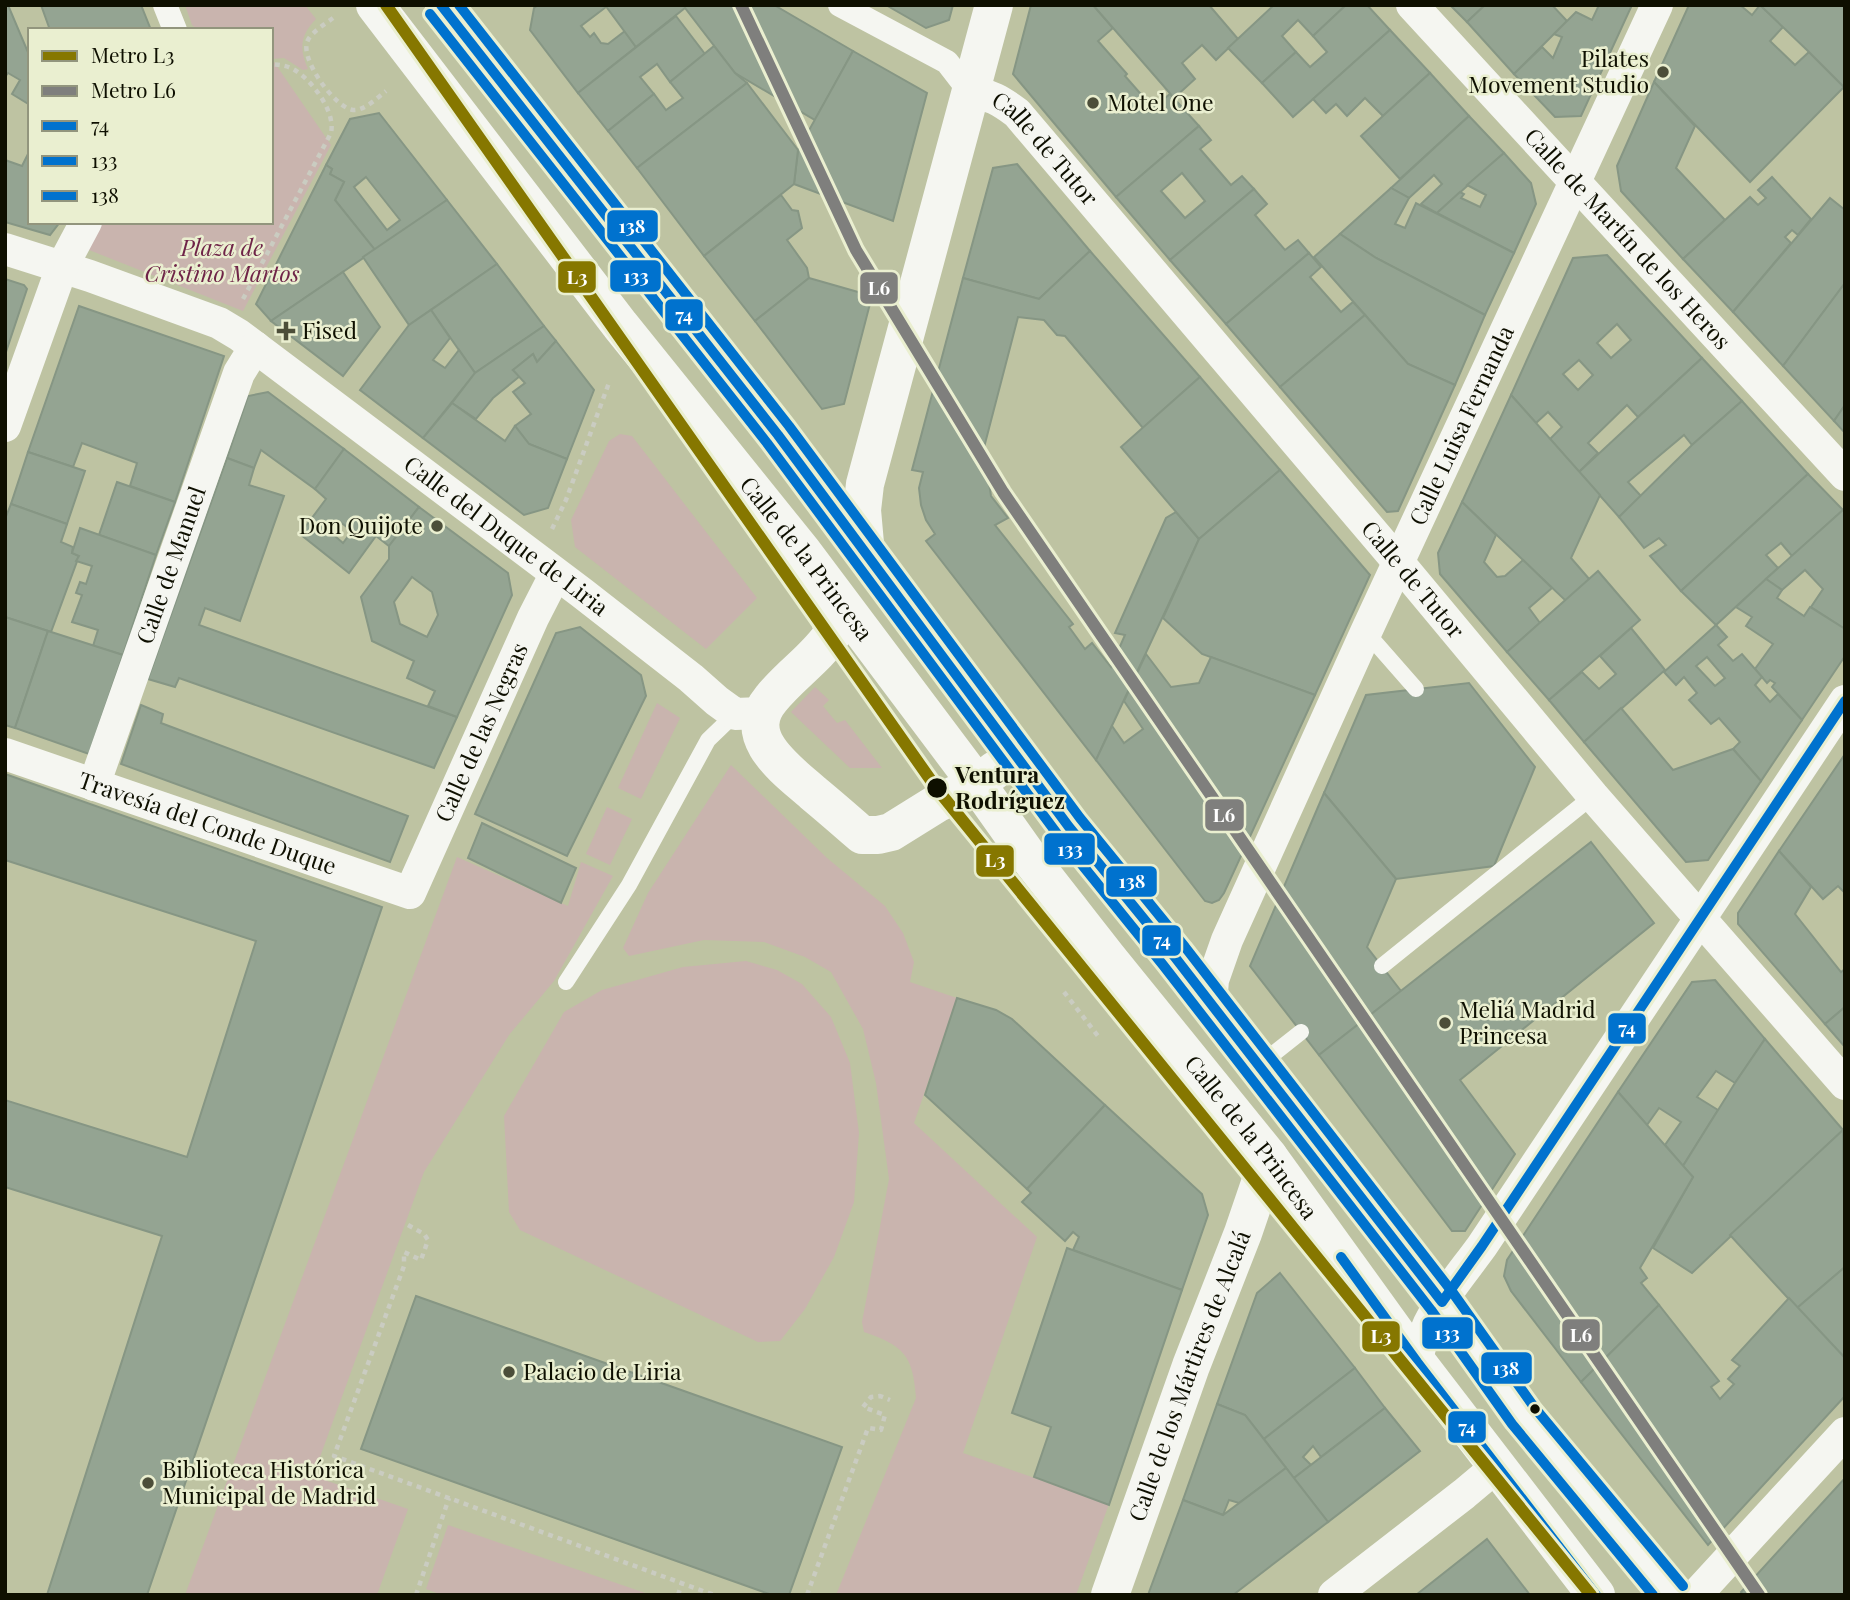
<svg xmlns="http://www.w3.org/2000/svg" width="1850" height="1600" viewBox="0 0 1850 1600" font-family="'Playfair Display',serif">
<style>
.green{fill:#c9b4ae}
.building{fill:#94a492;stroke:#869684;stroke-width:2;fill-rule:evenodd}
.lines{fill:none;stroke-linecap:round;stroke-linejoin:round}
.path{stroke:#caccc1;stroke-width:4.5;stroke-dasharray:5 5;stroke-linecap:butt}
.service{stroke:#f5f6f1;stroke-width:16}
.pedestrian{stroke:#f5f6f1;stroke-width:24}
.minor{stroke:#f5f6f1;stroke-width:32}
.tertiary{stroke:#f5f6f1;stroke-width:38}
.primary{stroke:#f5f6f1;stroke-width:38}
.bus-1-casing{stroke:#eaefd0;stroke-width:16}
.bus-2-casing{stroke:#eaefd0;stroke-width:16}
.bus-3-casing{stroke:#eaefd0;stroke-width:16}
.bus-1{stroke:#0072ce;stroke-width:10}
.bus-2{stroke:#0072ce;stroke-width:10}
.bus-3{stroke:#0072ce;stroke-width:10}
.metro-1-casing{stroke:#eaefd0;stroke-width:18}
.metro-2-casing{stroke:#eaefd0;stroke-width:18}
.metro-1{stroke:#867700;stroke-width:12}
.metro-2{stroke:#7f7f7d;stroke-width:12}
.poi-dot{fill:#4c4e39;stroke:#eaefd0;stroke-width:2.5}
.stop-dot{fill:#0e0f00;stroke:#eaefd0;stroke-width:2.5}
.labels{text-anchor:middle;stroke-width:5;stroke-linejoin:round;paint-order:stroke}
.poi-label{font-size:23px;fill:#0e0f00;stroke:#eaefd0;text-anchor:start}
.street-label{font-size:23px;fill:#0e0f00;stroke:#eaefd0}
.park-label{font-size:23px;font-style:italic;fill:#6f2448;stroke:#eaefd0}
.stop-label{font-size:23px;font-weight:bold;fill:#0e0f00;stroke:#eaefd0;text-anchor:start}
.line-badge{stroke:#eaefd0;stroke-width:2.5}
.badge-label{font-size:19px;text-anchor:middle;font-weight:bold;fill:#fff}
</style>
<rect width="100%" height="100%" fill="#bec3a2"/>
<g class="green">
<path d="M185,5h120l11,14c-16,16 -17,30 -8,50l-5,1 -19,-12 -12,1 59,86 -88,166 -164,-65 12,-24h180v-192h-73l-6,-5z"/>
<path d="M620,434l12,2 125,162 -51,51 -131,-102 -4,-27 38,-79z"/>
<path d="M815,687l14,13 -6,6 14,17 8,-3 37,48h-32l-59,-56z"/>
<path d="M657,703l23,15 -39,81 -23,-11z"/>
<path d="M731,765l96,93 58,48 18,27 11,29 -4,20 47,16 -43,125 123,114 -74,216 146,51 -33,91h-240l80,-197c-3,-43 -12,-52 -52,-66l-2,-10 27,-143 -13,-96 -13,-54 -32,-57 -26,-15 -41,-15 -60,-2 -75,16 -6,-8 25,-55z"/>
<path d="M607,807l25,12 -22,46 -24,-11z"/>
<path d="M457,857l111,49 13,-44 32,14 -59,105 -45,54 -85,137 -111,304 95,33 -31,86h-192z"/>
<path d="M746,961l31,9 25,14 29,33 19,46 9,70 -5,69 -20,55 -29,52 -25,32 -22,1 -238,-112 -11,-18 -5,-96 60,-104 38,-22 81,-23z"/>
<path d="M448,1525l203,70h-209l-16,-6z"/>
</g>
<g class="building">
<path d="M5,5h3l22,52v48l-18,-11 8,-14 -12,-7 -3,4z"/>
<path d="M41,5h100l10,25h-101z"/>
<path d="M538,5h67l1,2 -25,19 9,11 4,-4 7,10 7,1 17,-13 11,16 -58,46 -48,-63 4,-22z"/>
<path d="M605,5h169l79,46 -38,69 -80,-47 -50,-65 -49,39z"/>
<path d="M886,5h67l-4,15 -23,8z"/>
<path d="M1031,5h62l20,23 -15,13 29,33 -2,2 28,32 17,-14 29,32 -83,71 -103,-123z"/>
<path d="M1093,5h116l29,34 -22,21 -14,-15 -20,18 13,16 -21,19z"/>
<path d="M1274,5h72l-33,31 -15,-16 -16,16 14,16 -34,31 -34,-35z"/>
<path d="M1346,5h21l23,25 -97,87 -31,-34 34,-31 14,15 17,-15 -14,-16z"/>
<path d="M1450,5h35l-18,17z"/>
<path d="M1485,5h67l15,16 -53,53 -47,-52z"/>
<path d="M1599,5h33l-51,111 -26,1 -41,-43 28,-27 11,11 9,-21 -8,-3 22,-22 16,8z"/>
<path d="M1689,5h51l12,10 8,-10 23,22 -13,14 25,24 14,-13 35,35 -94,95 -96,-100z"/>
<path d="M1760,5h85v83l-36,-36z"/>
<path d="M676,16l29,38 -35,28 -13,-18 -17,13 14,17 -46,37 -30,-38z"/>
<path d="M1390,30l40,43 -47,43 -18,-18 -18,18 -11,-12 -10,9 -13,-14z"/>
<path d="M714,46l21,27 12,10 -110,85 -29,-37 46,-37 12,16 17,-12 -13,-16z"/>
<path d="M853,51l74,42 -34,128 -99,-37 4,-34z"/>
<path d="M1430,73l39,43 -69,63 -39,-43z"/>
<path d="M1654,82l41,44 -19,42 49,52 -42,39 -62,-68 -4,-25z"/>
<path d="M747,83l51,67 -4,34 -90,72 -67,-88z"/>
<path d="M379,113l68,87 -72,50 -40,-50 9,-18 -14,-8 2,-5 -6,-4 24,-46zM366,177l34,43 -13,10 -33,-43z"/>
<path d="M1469,116l35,37 -67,60 -16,-9 21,-20 -8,-9 -25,23 -18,-10z"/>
<path d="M1199,126l12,14 -11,9 31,36 11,-9 12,13 -84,71 -54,-63zM1182,173l23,28 -20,17 -24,-27z"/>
<path d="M30,150v72h30l-10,13 -45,-13v-62l17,6z"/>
<path d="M1504,153l27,30 5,21 -22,49 -77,-40 23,-21 4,2 -3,4 19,9 6,-12 -19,-10z"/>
<path d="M1017,164l73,87 -51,48 -76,-21 30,-110z"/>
<path d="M326,165l6,4 -2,5 14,8 -9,18 40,50 -104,71 -15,-17z"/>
<path d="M1772,177l39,42 -13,16 -6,-5 -7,7 6,6 -58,69 -50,-53 67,-62 8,8 8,-7 -8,-8z"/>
<path d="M1391,188l18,10 -14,26 10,4 11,-25 98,50 -29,62 -109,-57 -36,-24z"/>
<path d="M1254,189l13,15 -12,11 30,35 13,-10 11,13 -83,71 -56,-64z"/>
<path d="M781,195l11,15 6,1 4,17 -15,12 20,28 2,10 -54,43 -51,-65z"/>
<path d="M1830,198l15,12v73l-62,83 -50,-54z"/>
<path d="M447,200l50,64 -88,61 -46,-68z"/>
<path d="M1340,234l36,24 109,57 -30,70 -47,-21 -94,-107z"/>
<path d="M1090,251l110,126 -57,51 -78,-92 -8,-1 -13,-15 -26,-3 -37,142 13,4 -5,20 2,13 17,22 -13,7 78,99 -4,3 16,22 7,-6 19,24 14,-32 -10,-2 51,-115 10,-6 23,27 -103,221 -170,-219 9,-7 -9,-14 -5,-15 -2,-17 4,-16 -11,-2 51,-192 76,21z"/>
<path d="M1309,253l12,14 -11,10 31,35 12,-10 12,13 -85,72 -54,-63z"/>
<path d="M1607,255l95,103 -64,59 -11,-12 -39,38 10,10 -19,19 -29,-33 12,-12 -14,-15 -12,11 -25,-28 62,-137zM1617,324l14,16 -20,18 -14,-15zM1579,360l14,15 -15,15 -15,-16z"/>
<path d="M497,264l47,62 -69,47 -44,-63z"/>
<path d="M343,272l37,55 -37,49 -72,-55z"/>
<path d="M809,278l63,18 -28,108 -22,5 -67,-88z"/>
<path d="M5,279l19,6 3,4 -22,66z"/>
<path d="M1845,283v122l-11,16 -51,-55z"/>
<path d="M79,306l145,50 -49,146 -45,-16 7,-23 -55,-20 -9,24 -45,-15z"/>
<path d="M431,310l19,28 -17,22 12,8 14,-18 16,23 -52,65 -63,-48 49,-65z"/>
<path d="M1365,315l43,49 47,21 -57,126 -11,1 -107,-125z"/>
<path d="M544,326l12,15 -19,21 -4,-8 -20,16 7,6 -27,22 -17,21 -24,-16 23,-30z"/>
<path d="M556,341l38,49 -27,69 -38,-15 -14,-18 16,-12 -18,-22 12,-9 -12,-13 20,-16 4,8z"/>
<path d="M1702,358l40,43 -50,44 -8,-10 -56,47 13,14 -22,21 -40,-45z"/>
<path d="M1200,377l80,93 -81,69 -78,-92z"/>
<path d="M268,392l76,57 -29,40 -54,-39 -7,18 -27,-10 21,-62z"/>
<path d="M1511,395l89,100 -29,63 19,22 -24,21 -104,-99z"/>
<path d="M1742,401l66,73 -127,117 -31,-35 16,-11 -7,-7 -15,10 -25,-31 73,-72z"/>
<path d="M452,403l53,38 10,-15 14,18 38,15 -19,49 -24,7 -101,-77z"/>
<path d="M1845,405v28l-11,-12z"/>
<path d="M344,449l75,58 -30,39 -13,-10 -27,37 -49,-39 26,-35 -11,-10zM339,521l13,10 -9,12 -14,-12z"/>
<path d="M28,452l57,19 -18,53 -56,-20z"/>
<path d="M227,458l27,10 -5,17 35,11 -44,125 -35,-13 -6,17 258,92 -23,51 -255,-90 -4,9 -27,-8z"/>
<path d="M1280,470l90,105 -55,120 -113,-41 -39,-36 36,-79z"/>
<path d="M1808,474l35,36 -51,46 -11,-13 -15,12 12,13 -62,57 -35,-34z"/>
<path d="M117,482l58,20 -19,53 -57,-20z"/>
<path d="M1462,502l34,33 -12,27 13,15 8,-1 18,-16 29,28 -23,20 11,15 -33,29 -67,-78 -2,-21z"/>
<path d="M11,504l56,20 -6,18 12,5 -1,6 7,3 -28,76 -46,-15v-98z"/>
<path d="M419,507l89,66 4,22 -55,122 -29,-11 7,-15 -28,-13 7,-17 -42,-20 -11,-44 28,-38v-13zM412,577l20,15 6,23 -11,22 -27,-13 -6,-22z"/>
<path d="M1843,510l2,3v116l-34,-22 12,-18 -18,-19 -23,20 -16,-11z"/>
<path d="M80,528l76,27 -33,100 -30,-9 5,-16 -26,-8 10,-27 -6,-2 4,-11 6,2 6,-18 -16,-5 3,-5 -7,-3z"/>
<path d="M1598,571l42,49 -91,80 -42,-48z"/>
<path d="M1766,579l16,11 -5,8 27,18 6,-9 35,22v27l-43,64 -30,-33 3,-4 -5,-3 -3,3 -12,-14 18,-25 -27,-18 6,-9 -16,-10z"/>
<path d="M5,617l43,14 -33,97 -10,-3z"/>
<path d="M1716,625l11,12 -9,8 15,16 9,-7 20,23 -7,8 15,17 8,-8 24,26 -41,61 -28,-32 7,-7 -21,-24 -8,6 -22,-24 8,-7 -13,-16 -8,8 -12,-13zM1707,657l18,21 -10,8 -19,-20z"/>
<path d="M580,627l61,48 5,21 -79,160 -92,-42 81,-181z"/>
<path d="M1631,628l34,42 -81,72 -35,-42 33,-28 17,17 17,-15 -16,-18z"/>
<path d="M48,631l75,24 -34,99 -74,-26z"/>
<path d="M1146,654l25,33 28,-4 12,-26 104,38 -91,198 -5,7 -7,3 -7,-2 -109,-141 16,-34 12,17 19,-14 -19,-28z"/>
<path d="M1469,683l66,84 -41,99 -98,13 -72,-86 42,-98z"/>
<path d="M141,705l22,9 -2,9 247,93 -18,46 -269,-98z"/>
<path d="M1621,708l52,62 60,-21 28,32 -53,79 -22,2 -102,-120z"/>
<path d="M1845,754v139l-7,-7 -15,13 -44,-48z"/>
<path d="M5,774l377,133 -235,688h-100l115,-359 -157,-49v-87l182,57 69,-216 -251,-81z"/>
<path d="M1324,793l72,86 -29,68 34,44 -82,64 -69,-89z"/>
<path d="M482,823l94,45 -15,35 -93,-45z"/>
<path d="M1591,842l63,81 -194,157 55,74 -50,77h-13l-133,-176z"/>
<path d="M1779,851l32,36 -16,27 46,58 4,-3v38l-20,17 -87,-100v-11z"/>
<path d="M1715,980l50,59 -30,44 -19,-12 -19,26 21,13 -35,56 -18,-21 16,-23 -22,-14 -12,17 -29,-33 74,-110z"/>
<path d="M957,998l39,12 16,9 93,86 -78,84 -102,-94z"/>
<path d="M1845,1007v40l-20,-23z"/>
<path d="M1765,1039l78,91 -151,143 -39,-25 40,-71 -10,-11 52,-83z"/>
<path d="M1618,1092l75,85 -53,91 7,10 -6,5 18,22 -78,77 -70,-91 -7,-15 3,-16z"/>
<path d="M1105,1105l97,89 6,21 -26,75 -109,-40 6,-13 -6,-5 -8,9 -43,-39 9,-9 -4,-4z"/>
<path d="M1843,1130l2,137 -48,41 -67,-73z"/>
<path d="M1067,1248l115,42 -73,215 -75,-28 17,-50 -39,-14z"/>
<path d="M1845,1267v91l-48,-50z"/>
<path d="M1280,1273l75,95 -91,71 -19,-24 -28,-11 40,-111z"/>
<path d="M416,1296l426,151 -53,148h-17l-411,-146z"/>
<path d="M1789,1298l56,60v38l-137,149 -127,-163 78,-77 60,76 -8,6 9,12 14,-15 -6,-5 12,-13 -8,-6z"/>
<path d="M1355,1368l30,40 -64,49 -8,-11 -10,11 8,8 -17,13 -30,-39z"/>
<path d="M1217,1404l28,11 41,53 -47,35 -10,-3 -6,15 -40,-15z"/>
<path d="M1385,1408l35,43 -92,71 -34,-44z"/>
<path d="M1286,1468l42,54 -95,73h-85l35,-95 40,15z"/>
<path d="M1845,1478v117h-102l-2,-3z"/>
<path d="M1487,1539l43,56h-114z"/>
</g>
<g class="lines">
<g class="path">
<path d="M333,18c-8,6 -21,14 -25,22 -10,17 27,68 45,70 11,1 24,-12 33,-19"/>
<path d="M243,299l88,-166c5,-22 -20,-54 -38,-64 -8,-4 -14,-4 -22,-5"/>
<path d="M552,529l14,-29 44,-120"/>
<path d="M1064,992l34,44"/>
<path d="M408,1225l16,9 4,6 -7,20 -17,-8v14l-70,190 380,139"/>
<path d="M416,1595l33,-97"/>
<path d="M678,1595l4,-12"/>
<path d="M807,1595l61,-167 13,2 4,-15 -22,-8 8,-10 9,-1 10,4"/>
</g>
<g class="service">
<path d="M1366,632l50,57"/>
<path d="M1382,966l211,-170"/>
<path d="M566,982l63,-97 79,-145 27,-26"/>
<path d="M1258,1066l43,-34"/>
</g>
<g class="pedestrian">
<path d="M165,5l10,25"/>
<path d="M840,5l107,57 24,31"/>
</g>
<g class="minor">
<path d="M441,5l337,430 88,120"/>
<path id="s1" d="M1412,5l433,470"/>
<path id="s2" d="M971,93c19,1 30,8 46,20l382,450 194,233 252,288"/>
<path id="s3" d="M5,249l85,27 129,47 20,12 343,258 109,85 26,23 18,13 27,-1"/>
<path d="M5,426l57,-159 24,-45"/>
<path id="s4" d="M5,754l405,139 123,-275 22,-43"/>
<path id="s5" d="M94,785l145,-412 16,-26"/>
<path id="s6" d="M1211,1004l2,-24 14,-40 139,-308 291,-627"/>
<path d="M1417,1362c6,-45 39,-80 65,-116l363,-545"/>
<path d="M1334,1595l130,-101 25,-21 4,-10"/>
<path d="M1696,1595l149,-162"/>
</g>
<path class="tertiary" id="s7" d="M1110,1595l81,-229 52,-133 26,-76"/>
<g class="primary">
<path id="s8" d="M375,5l245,320 182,226 175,233 51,72 79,101 162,200 148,205 179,233"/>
<path d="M994,5l-129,479 -3,26 4,45 203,272 105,129 268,346c67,104 150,198 230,293"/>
<path d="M818,589l9,15 6,29c-16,25 -43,42 -62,66 -32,38 16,71 42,94 17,14 33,28 49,42h16l13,-3 45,-28 41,-20 18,-14"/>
</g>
<g class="bus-1-casing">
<g id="bus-1">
<path d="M441,5l337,430 291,392 105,129 268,346 40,-56 363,-545"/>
<path d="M1341,1257l76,105 179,233"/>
</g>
</g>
<g class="bus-2-casing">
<path id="bus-2" d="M430,14l337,429 291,392 105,130 268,345 81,114 141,171"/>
</g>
<g class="bus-3-casing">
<path id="bus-3" d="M459,5l330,421 291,392 105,129 268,346 81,114 149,179"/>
</g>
<use href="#bus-1" class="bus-1"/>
<use href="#bus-2" class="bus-2"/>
<use href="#bus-3" class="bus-3"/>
<g class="metro-1-casing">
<path id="metro-1" d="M386,5l551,784 654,806"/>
</g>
<g class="metro-2-casing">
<path id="metro-2" d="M741,5l115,245 147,242 756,1103"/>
</g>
<use href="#metro-1" class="metro-1"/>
<use href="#metro-2" class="metro-2"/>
</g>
<g class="poi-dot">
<circle cx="1663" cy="72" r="7"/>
<circle cx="1093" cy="103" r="7"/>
<path d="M282.5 320.5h7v7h7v7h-7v7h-7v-7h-7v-7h7z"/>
<circle cx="437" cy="526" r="7"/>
<circle cx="1445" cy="1023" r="7"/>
<circle cx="509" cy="1372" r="7"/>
<circle cx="148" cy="1483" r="7"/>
</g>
<g class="stop-dot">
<circle cx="937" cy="788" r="11"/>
<circle cx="1535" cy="1409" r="6"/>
</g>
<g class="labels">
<g class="poi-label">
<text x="1649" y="67" text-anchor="end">Pilates<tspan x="1649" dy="26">Movement Studio</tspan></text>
<text x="1107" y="111">Motel One</text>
<text x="302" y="339">Fised</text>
<text x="423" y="534" text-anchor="end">Don Quijote</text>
<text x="1459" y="1018">Meliá Madrid<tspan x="1459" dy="26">Princesa</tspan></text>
<text x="523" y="1380">Palacio de Liria</text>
<text x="162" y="1478">Biblioteca Histórica<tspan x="162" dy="26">Municipal de Madrid</tspan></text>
</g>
<g class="street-label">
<text dy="8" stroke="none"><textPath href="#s2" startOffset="96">Calle de Tutor</textPath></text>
<text dy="8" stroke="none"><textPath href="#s1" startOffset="318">Calle de Martín de los Heros</textPath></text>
<text dy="8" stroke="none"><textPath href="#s6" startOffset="632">Calle Luisa Fernanda</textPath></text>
<text dy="8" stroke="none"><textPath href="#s3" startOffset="584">Calle del Duque de Liria</textPath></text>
<text dy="8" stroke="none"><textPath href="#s8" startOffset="702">Calle de la Princesa</textPath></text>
<text dy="8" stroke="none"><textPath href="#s5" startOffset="233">Calle de Manuel</textPath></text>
<text dy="8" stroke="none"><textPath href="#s2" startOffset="663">Calle de Tutor</textPath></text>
<text dy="8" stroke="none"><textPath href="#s4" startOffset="604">Calle de las Negras</textPath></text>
<text dy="8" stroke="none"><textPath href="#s4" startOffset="214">Travesía del Conde Duque</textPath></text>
<text dy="8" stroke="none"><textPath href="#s8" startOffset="1432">Calle de la Princesa</textPath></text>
<text dy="8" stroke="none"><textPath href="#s7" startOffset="233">Calle de los Mártires de Alcalá</textPath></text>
</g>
<g class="park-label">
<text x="222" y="256">Plaza de<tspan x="222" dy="26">Cristino Martos</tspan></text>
</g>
<g class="stop-label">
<text x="955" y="783">Ventura<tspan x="955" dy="26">Rodríguez</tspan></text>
</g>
</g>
<g class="line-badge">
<rect x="606" y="209" width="53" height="34" rx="7" fill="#0072ce"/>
<rect x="609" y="259" width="53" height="34" rx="7" fill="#0072ce"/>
<rect x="557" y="260" width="40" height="34" rx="7" fill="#867700"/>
<rect x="859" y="271" width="40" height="34" rx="7" fill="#7f7f7d"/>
<rect x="664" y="298" width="40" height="34" rx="7" fill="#0072ce"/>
<rect x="1204" y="798" width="41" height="34" rx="7" fill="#7f7f7d"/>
<rect x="1043" y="832" width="53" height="34" rx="7" fill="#0072ce"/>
<rect x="975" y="844" width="40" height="34" rx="7" fill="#867700"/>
<rect x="1105" y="865" width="53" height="33" rx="7" fill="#0072ce"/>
<rect x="1141" y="924" width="41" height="33" rx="7" fill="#0072ce"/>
<rect x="1607" y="1012" width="40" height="33" rx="7" fill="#0072ce"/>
<rect x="1421" y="1316" width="53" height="34" rx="7" fill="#0072ce"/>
<rect x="1561" y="1318" width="40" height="34" rx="7" fill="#7f7f7d"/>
<rect x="1361" y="1320" width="40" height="33" rx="7" fill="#867700"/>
<rect x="1480" y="1351" width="53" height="34" rx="7" fill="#0072ce"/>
<rect x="1447" y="1410" width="40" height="34" rx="7" fill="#0072ce"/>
</g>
<g class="badge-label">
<text x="632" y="233">138</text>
<text x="636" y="283">133</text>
<text x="577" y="284">L3</text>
<text x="879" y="295">L6</text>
<text x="684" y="322">74</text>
<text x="1224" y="822">L6</text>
<text x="1070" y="856">133</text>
<text x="995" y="867">L3</text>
<text x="1132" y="888">138</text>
<text x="1162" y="947">74</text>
<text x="1627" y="1035">74</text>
<text x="1447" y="1340">133</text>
<text x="1581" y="1342">L6</text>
<text x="1381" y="1343">L3</text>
<text x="1506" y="1375">138</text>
<text x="1467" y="1434">74</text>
</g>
<rect width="1850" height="1600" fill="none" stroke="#0e0f00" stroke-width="14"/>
<rect x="28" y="28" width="245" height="196" fill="#eaefd0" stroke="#92957d" stroke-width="2"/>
<rect x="42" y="51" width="35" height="10" fill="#867700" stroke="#92957d" stroke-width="2"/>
<text x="91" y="63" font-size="21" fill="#0e0f00">Metro L3</text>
<rect x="42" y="86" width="35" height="10" fill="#7f7f7d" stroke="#92957d" stroke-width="2"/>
<text x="91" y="98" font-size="21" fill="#0e0f00">Metro L6</text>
<rect x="42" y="121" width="35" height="10" fill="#0072ce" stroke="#92957d" stroke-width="2"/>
<text x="91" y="133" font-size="21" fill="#0e0f00">74</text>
<rect x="42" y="156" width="35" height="10" fill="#0072ce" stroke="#92957d" stroke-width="2"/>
<text x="91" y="168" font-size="21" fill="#0e0f00">133</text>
<rect x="42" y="191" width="35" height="10" fill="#0072ce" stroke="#92957d" stroke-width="2"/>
<text x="91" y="203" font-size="21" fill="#0e0f00">138</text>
</svg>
